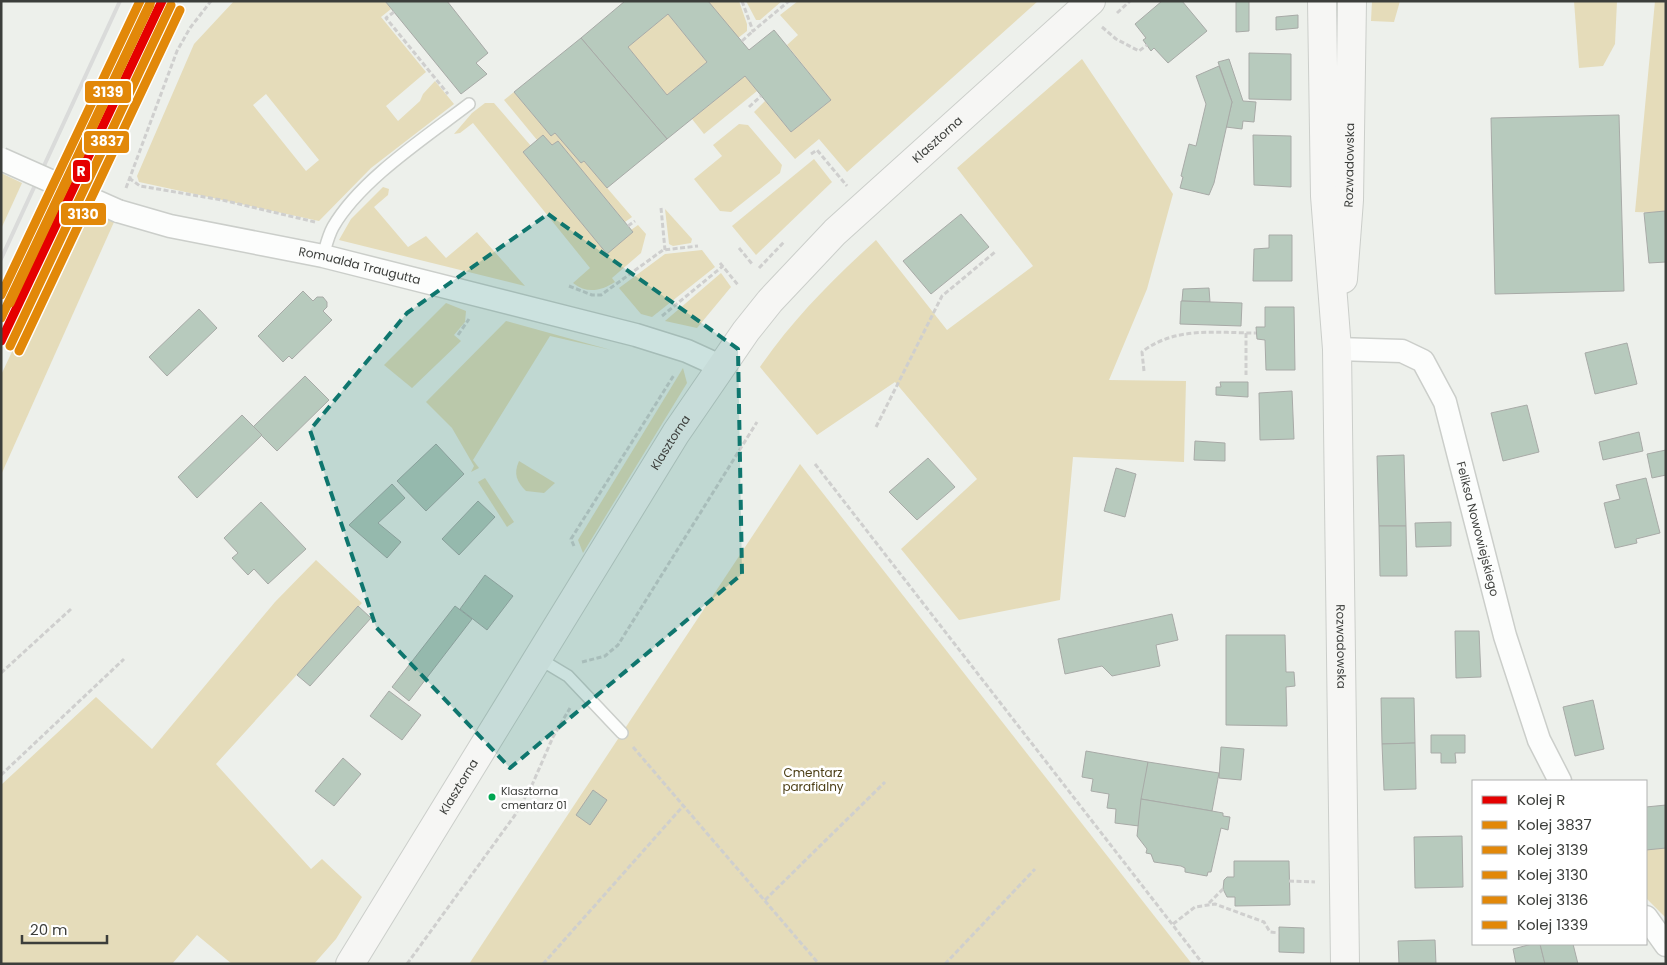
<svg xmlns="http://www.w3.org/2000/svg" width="1667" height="965" viewBox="0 0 1667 965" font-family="Poppins,sans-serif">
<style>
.green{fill:#e5dcba;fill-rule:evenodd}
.building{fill:#b7cabd;stroke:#a8aaa7;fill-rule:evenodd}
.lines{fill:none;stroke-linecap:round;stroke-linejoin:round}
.lane-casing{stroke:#cbceca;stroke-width:14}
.street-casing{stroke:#cbceca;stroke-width:25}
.secondary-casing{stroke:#cbceca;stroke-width:30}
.path{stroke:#cfcfce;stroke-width:3;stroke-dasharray:5 2.5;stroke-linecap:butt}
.lane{stroke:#fcfdfc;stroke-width:11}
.street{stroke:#fcfdfc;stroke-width:22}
.secondary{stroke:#f6f6f4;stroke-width:28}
.rail{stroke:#dadbda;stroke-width:4}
.street-bridge-casing{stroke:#cbceca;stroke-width:25;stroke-linecap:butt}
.street-bridge{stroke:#fcfdfc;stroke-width:22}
.rail-1-casing{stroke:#fff;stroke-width:12}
.rail-2-casing{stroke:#fff;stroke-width:12}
.rail-3-casing{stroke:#fff;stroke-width:12}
.rail-4-casing{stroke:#fff;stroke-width:12}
.rail-5-casing{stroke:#fff;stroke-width:12}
.rail-6-casing{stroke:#fff;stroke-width:12}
.rail-1{stroke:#e50000;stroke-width:9}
.rail-2{stroke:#e28809;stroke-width:9}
.rail-3{stroke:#e28809;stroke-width:9}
.rail-4{stroke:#e28809;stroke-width:9}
.rail-5{stroke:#e28809;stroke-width:9}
.rail-6{stroke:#e28809;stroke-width:9}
.marked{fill:#0f766e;fill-opacity:0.2;stroke:#0f766e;stroke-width:4;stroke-dasharray:10 6;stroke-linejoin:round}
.bus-dot{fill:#00a651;stroke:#fff;stroke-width:2}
.labels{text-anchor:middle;stroke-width:5;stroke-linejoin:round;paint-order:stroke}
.bus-label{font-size:11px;fill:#3c3e3b;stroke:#fff;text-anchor:start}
.street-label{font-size:12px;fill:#3c3e3b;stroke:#fff}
.park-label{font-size:12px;fill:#4b3e15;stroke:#fff}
.line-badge{stroke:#fff;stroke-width:2}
.badge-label{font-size:14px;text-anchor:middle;font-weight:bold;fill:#fff}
</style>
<rect width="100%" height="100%" fill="#edf0eb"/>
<g class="green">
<path d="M234,1h151l6,8 -10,8 45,55 -40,34 12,15 22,-20 3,-7 12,-13 19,23 -83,64 -52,53 -180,-39 -2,-6 57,-132zM266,94l53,66 -13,11 -53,-66z"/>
<path d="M708,1h31l8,23v7l-9,7z"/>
<path d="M746,1h36l-22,19h-4z"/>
<path d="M798,1h240l-191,171 -28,-33 -24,20 -41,-47 11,-11 26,31 40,-32 -44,-55 11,-10 -18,-20z"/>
<path d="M1372,1h28l-6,21 -23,-1z"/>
<path d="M1574,1h43l-2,43 -12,22 -24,2z"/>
<path d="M1655,1h11v212l-31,-1z"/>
<path d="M668,14l39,48 -40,33 -39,-48z"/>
<path d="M1082,59l91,135 -26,95 -38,91 77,1 -2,81 -111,-5 -13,143 -101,20 -58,-71 76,-70 -82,-97 -78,53 -57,-68c33,-48 73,-88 116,-127l71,90 86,-64 -76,-98z"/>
<path d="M745,76l12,15 -53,43 -12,-15z"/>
<path d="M514,92l37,44 4,-3 26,30 3,-2 48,56 -7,5 -67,-81 -6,4 -9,-10 -6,5 -33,-40z"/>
<path d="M485,103h9l37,43 -8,6 84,102 26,-22 -2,-2 7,-5 8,9 -5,19 -29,25 3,4c-14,9 -28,12 -42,1l17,-15 -117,-145 -13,10 -6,1 18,-21z"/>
<path d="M739,124l9,1 34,40 -2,8 -49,39 -11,-1 -26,-32 28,-23 -9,-11z"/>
<path d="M814,159l18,23 -76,73 -24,-29z"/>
<path d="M1,173l21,10 -21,46z"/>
<path d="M383,187l6,2 -1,6 -14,12 34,40 18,-11 20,22 31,-26 48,54 -186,-46 12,-21z"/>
<path d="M81,206l33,16 -113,253v-100z"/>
<path d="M665,209l27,30 -1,4 -18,3 -4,-2z"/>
<path d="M702,250l13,17 -63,50 -11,-3 -22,-26 46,-34z"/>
<path d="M721,273l10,14 -34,41 -32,-7z"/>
<path d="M446,303l20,8 -1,11 -11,13 7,6 -49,47 -28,-23z"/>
<path d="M506,321l105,29 -61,-14 -77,124 6,8 -8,4 3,-6 -22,-38 -26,-26z"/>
<path d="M683,368l4,15 -104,170 -5,-13z"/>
<path d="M519,461l36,22 -11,10 -18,-2c-9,-9 -13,-17 -7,-30z"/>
<path d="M800,464l392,500h-723z"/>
<path d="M485,478l29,44 -7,5 -29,-45z"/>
<path d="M316,560l46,43 -146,161 95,105 11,-10 40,38 -26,42 -22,25h-82l-35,-29 -25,29h-171v-179l95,-88 56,52 123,-147z"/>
<path d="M1666,847v71l-20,-20v-50z"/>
</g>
<g class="building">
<path d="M385,1h62l41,52 -12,10 11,11 -26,20z"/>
<path d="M625,1h83l41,49 25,-20 57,70 -40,32 -46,-56 -78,63 -86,-101zM668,14l39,48 -40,33 -39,-48z"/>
<path d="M1162,1h20l25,30 -39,32 -14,-15 -3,3 -8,-11 3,-2 -11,-14z"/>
<path d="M1236,1h13v30l-13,1z"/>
<path d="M1298,15v13l-22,2v-13z"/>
<path d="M581,38l86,101 -60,49 -23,-27 -3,2 -26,-30 -4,3 -37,-44z"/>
<path d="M1249,53l42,1v46l-42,-1z"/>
<path d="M1229,59l14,42 13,1 -2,20 -11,-1 -1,8 -16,-2 6,-25 -14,-40z"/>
<path d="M1219,66l13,36 -18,81 -5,12 -29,-7 3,-11 -2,-1 8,-32 7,2 10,-42 -10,-28z"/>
<path d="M1619,115l5,176 -129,3 -4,-176z"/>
<path d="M543,135l9,10 6,-4 75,91 -26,22 -84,-102z"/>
<path d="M1253,135l38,1v51l-37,-2z"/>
<path d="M1665,211l1,51 -17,1 -5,-50z"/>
<path d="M961,214l28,33 -58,47 -28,-33z"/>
<path d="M1269,235h23v46h-39l1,-32 15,-1z"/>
<path d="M1209,288l1,14 -28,-1 1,-12z"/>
<path d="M303,291l10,10 4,-4h6l4,5v5l-4,4 9,9 -40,39 -3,-3 -6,6 -25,-26z"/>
<path d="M1181,301l61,2 -1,23 -61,-2z"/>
<path d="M1265,307h29l1,63h-29l-1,-30 -8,-1 -1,-12h9z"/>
<path d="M199,309l18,19 -50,48 -18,-19z"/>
<path d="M1627,343l10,41 -42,10 -10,-41z"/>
<path d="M305,376l24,24 -52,51 -24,-24z"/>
<path d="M1220,382h28v15l-32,-2v-8h5z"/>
<path d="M1292,391l2,48 -34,1 -1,-47z"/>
<path d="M1527,405l12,47 -36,9 -12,-48z"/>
<path d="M242,415l20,20 -65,63 -19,-21z"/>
<path d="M1639,432l4,19 -40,9 -4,-18z"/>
<path d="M1195,441l30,2v18l-31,-1z"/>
<path d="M436,444l28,30 -38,37 -29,-30z"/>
<path d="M1666,450v25l-14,3 -5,-24z"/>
<path d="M1404,455l2,71h-27l-2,-70z"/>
<path d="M928,458l27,29 -38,33 -28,-28z"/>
<path d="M1116,468l20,6 -11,43 -21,-6z"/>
<path d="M1646,478l14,55 -24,6 1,4 -22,5 -11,-45 16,-4 -4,-14z"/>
<path d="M392,484l13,14 -27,25 23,19 -14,16 -38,-33z"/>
<path d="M478,501l17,16 -36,38 -17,-16z"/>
<path d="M261,502l45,47 -38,35 -14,-15 -6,6 -16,-17 6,-5 -14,-15z"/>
<path d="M1451,522v24l-35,1 -1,-24z"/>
<path d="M1379,526h27l1,50h-27z"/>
<path d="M485,575l28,21 -26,34 -27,-21z"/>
<path d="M358,606l13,12 -61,68 -13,-11z"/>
<path d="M455,606l17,13 -63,82 -17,-14z"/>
<path d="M1172,614l6,26 -22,5 4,21 -48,10 -10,-10 -37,8 -7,-35z"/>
<path d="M1455,631h24l2,46 -25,1z"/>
<path d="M1226,635h59l1,37h8l1,14 -9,1 1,39 -61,-1z"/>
<path d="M389,691l32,24 -19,25 -32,-24z"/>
<path d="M1381,698h33l1,45 -33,1z"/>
<path d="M1593,700l11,49 -29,7 -12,-49z"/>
<path d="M1431,735h34v18h-10l1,10h-15v-10h-10z"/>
<path d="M1415,743l1,46 -32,1 -2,-46z"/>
<path d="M1221,747l23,2 -3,31 -22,-2z"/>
<path d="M1086,751l62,11 -9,64 -24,-3 1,-14 -9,-1 2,-14 -18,-3 2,-12 -11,-2z"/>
<path d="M343,758l18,16 -27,32 -19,-15z"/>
<path d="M1148,762l71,11 -7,38 -71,-12z"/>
<path d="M593,790l14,10 -17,25 -14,-10z"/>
<path d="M1141,799l71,12 11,2v3l7,1 -2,13 -7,-2 -10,44h-3l-1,4 -22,-4v-4l-4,-2 -27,-4 -3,-8 -5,-1 1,-4 -10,-13z"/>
<path d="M1666,805v43l-20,2v-43z"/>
<path d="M1462,836l1,51 -48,1 -1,-51z"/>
<path d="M1234,861h55l1,44 -55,1v-9h-8l-4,-8 1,-9 3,-3h7z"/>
<path d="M1279,927l25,1v25l-25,-1z"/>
<path d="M1435,940l1,24h-37l-1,-23z"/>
<path d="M1532,944h8l5,20h-29l-3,-15z"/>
<path d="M1540,944h33l5,20h-33z"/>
</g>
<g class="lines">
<g class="lane-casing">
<g id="lane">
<path d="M323,256c3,-10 5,-20 10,-29 27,-47 93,-90 136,-123"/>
<path d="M538,658l30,18 54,57"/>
</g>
</g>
<g class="street-casing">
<g id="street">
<path id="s1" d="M118,211l52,15 153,30 313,79 51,16 33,15"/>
<path id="s2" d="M1337,349l65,2 21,10 22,41 60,234 34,104 21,41"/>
<path d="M1646,917l20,28"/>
</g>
</g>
<g class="secondary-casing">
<g id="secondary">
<path id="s3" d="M1322,1l3,195 12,153 8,615"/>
<path id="s4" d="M1343,279l6,-79 3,-199"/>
<path id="s5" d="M350,964l326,-531 70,-102 24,-30 65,-69 256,-231"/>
</g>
</g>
<g class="path">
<path d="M742,1l11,30 36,-30"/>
<path d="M394,12l-8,6 62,76"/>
<path d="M1117,13l13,-12"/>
<path d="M1102,27l14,12 23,12 8,-6"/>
<path d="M742,41l11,-10"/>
<path d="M749,107l12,-11"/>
<path d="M811,154l6,-4 30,36"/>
<path d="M129,178l11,8 82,14 93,22"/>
<path d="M126,188l51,-137 13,-23 21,-27"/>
<path d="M661,208l4,42"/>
<path d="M628,226l7,-5"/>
<path d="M739,248l14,17"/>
<path d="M720,263l18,22"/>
<path d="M759,268l25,-26"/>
<path d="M569,286l23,9h9l62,-45 35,-4"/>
<path d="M662,316l61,-50"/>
<path d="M1246,333v42"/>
<path d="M458,335l11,-16"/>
<path d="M1144,371l-2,-19c33,-26 75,-19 114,-19"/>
<path d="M876,427l66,-131 53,-44"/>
<path d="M815,464l388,500"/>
<path d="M574,546l-3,-7 103,-164"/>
<path d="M582,662l23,-6 13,-11 139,-223"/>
<path d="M1,673l70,-64"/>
<path d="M633,747l186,217"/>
<path d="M1,775l123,-116"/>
<path d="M1289,881l26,1"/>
<path d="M765,900l120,-118"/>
<path d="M1209,903l14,-14"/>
<path d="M1173,924l22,-17 20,-3 49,18 6,10 9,1"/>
<path d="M407,964l108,-149 17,-30 21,-48 17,-29"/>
<path d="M543,964l141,-159"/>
<path d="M945,964l90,-95"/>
</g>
<use href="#lane" class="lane"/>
<use href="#street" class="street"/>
<use href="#secondary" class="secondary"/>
<path class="rail" d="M1,259l119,-258"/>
<g class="street-bridge-casing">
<path id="street-bridge" d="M1,159l117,52"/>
</g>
<use href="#street-bridge" class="street-bridge"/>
<g class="rail-1-casing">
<path id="rail-1" d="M1,341l161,-340"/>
</g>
<g class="rail-2-casing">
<path id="rail-2" d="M10,346l161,-341"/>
</g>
<g class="rail-3-casing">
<path id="rail-3" d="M1,318l150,-317"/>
</g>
<g class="rail-4-casing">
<path id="rail-4" d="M19,351l161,-341"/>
</g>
<g class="rail-5-casing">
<path id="rail-5" d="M1,295l139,-294"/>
</g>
<g class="rail-6-casing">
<path id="rail-6" d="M10,303l140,-298"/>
</g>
<use href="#rail-1" class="rail-1"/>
<use href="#rail-2" class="rail-2"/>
<use href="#rail-3" class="rail-3"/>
<use href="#rail-4" class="rail-4"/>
<use href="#rail-5" class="rail-5"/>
<use href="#rail-6" class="rail-6"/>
</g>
<path class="marked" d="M548,214l190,135 4,225 -232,194 -134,-141 -66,-197 97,-117z"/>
<circle class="bus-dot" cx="492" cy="797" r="4.5"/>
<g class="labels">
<g class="bus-label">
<text x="501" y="795">Klasztorna<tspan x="501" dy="14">cmentarz 01</tspan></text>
</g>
<g class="street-label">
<text dy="4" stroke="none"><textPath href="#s5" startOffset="1018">Klasztorna</textPath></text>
<text dy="4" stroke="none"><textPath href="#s4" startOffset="114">Rozwadowska</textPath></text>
<text dy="4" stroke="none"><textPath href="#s1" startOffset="248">Romualda Traugutta</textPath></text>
<text dy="4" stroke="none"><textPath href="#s5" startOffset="612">Klasztorna</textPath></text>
<text dy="4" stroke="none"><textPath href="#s2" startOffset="266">Feliksa Nowowiejskiego</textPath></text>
<text dy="4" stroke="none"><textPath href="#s3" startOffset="646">Rozwadowska</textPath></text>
<text dy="4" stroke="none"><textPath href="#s5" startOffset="208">Klasztorna</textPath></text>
</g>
<g class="park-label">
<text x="813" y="777">Cmentarz<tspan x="813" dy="14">parafialny</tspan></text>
</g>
</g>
<g class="line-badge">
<rect x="84" y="80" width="48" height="24" rx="5" fill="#e28809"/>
<rect x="83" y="130" width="47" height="24" rx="5" fill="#e28809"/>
<rect x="72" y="159" width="19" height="24" rx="5" fill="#e50000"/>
<rect x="60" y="202" width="47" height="24" rx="5" fill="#e28809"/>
</g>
<g class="badge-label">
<text x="108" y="97">3139</text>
<text x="107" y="146">3837</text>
<text x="81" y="176">R</text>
<text x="83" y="219">3130</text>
</g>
<rect width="1667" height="965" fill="none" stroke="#3c3e3b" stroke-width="5"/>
<rect x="1472" y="780" width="175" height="165" fill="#ffffff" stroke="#b1b2b1"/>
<rect x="1482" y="796" width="25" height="8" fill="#e50000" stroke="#b1b2b1"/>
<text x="1517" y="805" font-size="15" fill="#3c3e3b">Kolej R</text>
<rect x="1482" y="821" width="25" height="8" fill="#e28809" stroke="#b1b2b1"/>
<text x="1517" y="830" font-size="15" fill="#3c3e3b">Kolej 3837</text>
<rect x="1482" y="846" width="25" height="8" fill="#e28809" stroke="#b1b2b1"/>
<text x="1517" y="855" font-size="15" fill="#3c3e3b">Kolej 3139</text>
<rect x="1482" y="871" width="25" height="8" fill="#e28809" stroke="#b1b2b1"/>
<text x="1517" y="880" font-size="15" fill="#3c3e3b">Kolej 3130</text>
<rect x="1482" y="896" width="25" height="8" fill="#e28809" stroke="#b1b2b1"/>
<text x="1517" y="905" font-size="15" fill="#3c3e3b">Kolej 3136</text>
<rect x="1482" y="921" width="25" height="8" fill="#e28809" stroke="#b1b2b1"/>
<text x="1517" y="930" font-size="15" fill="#3c3e3b">Kolej 1339</text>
<path d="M22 935v8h85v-8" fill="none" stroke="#3c3e3b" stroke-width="2.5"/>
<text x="30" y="935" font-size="15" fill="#3c3e3b" stroke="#ffffff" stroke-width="4" paint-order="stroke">20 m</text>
</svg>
